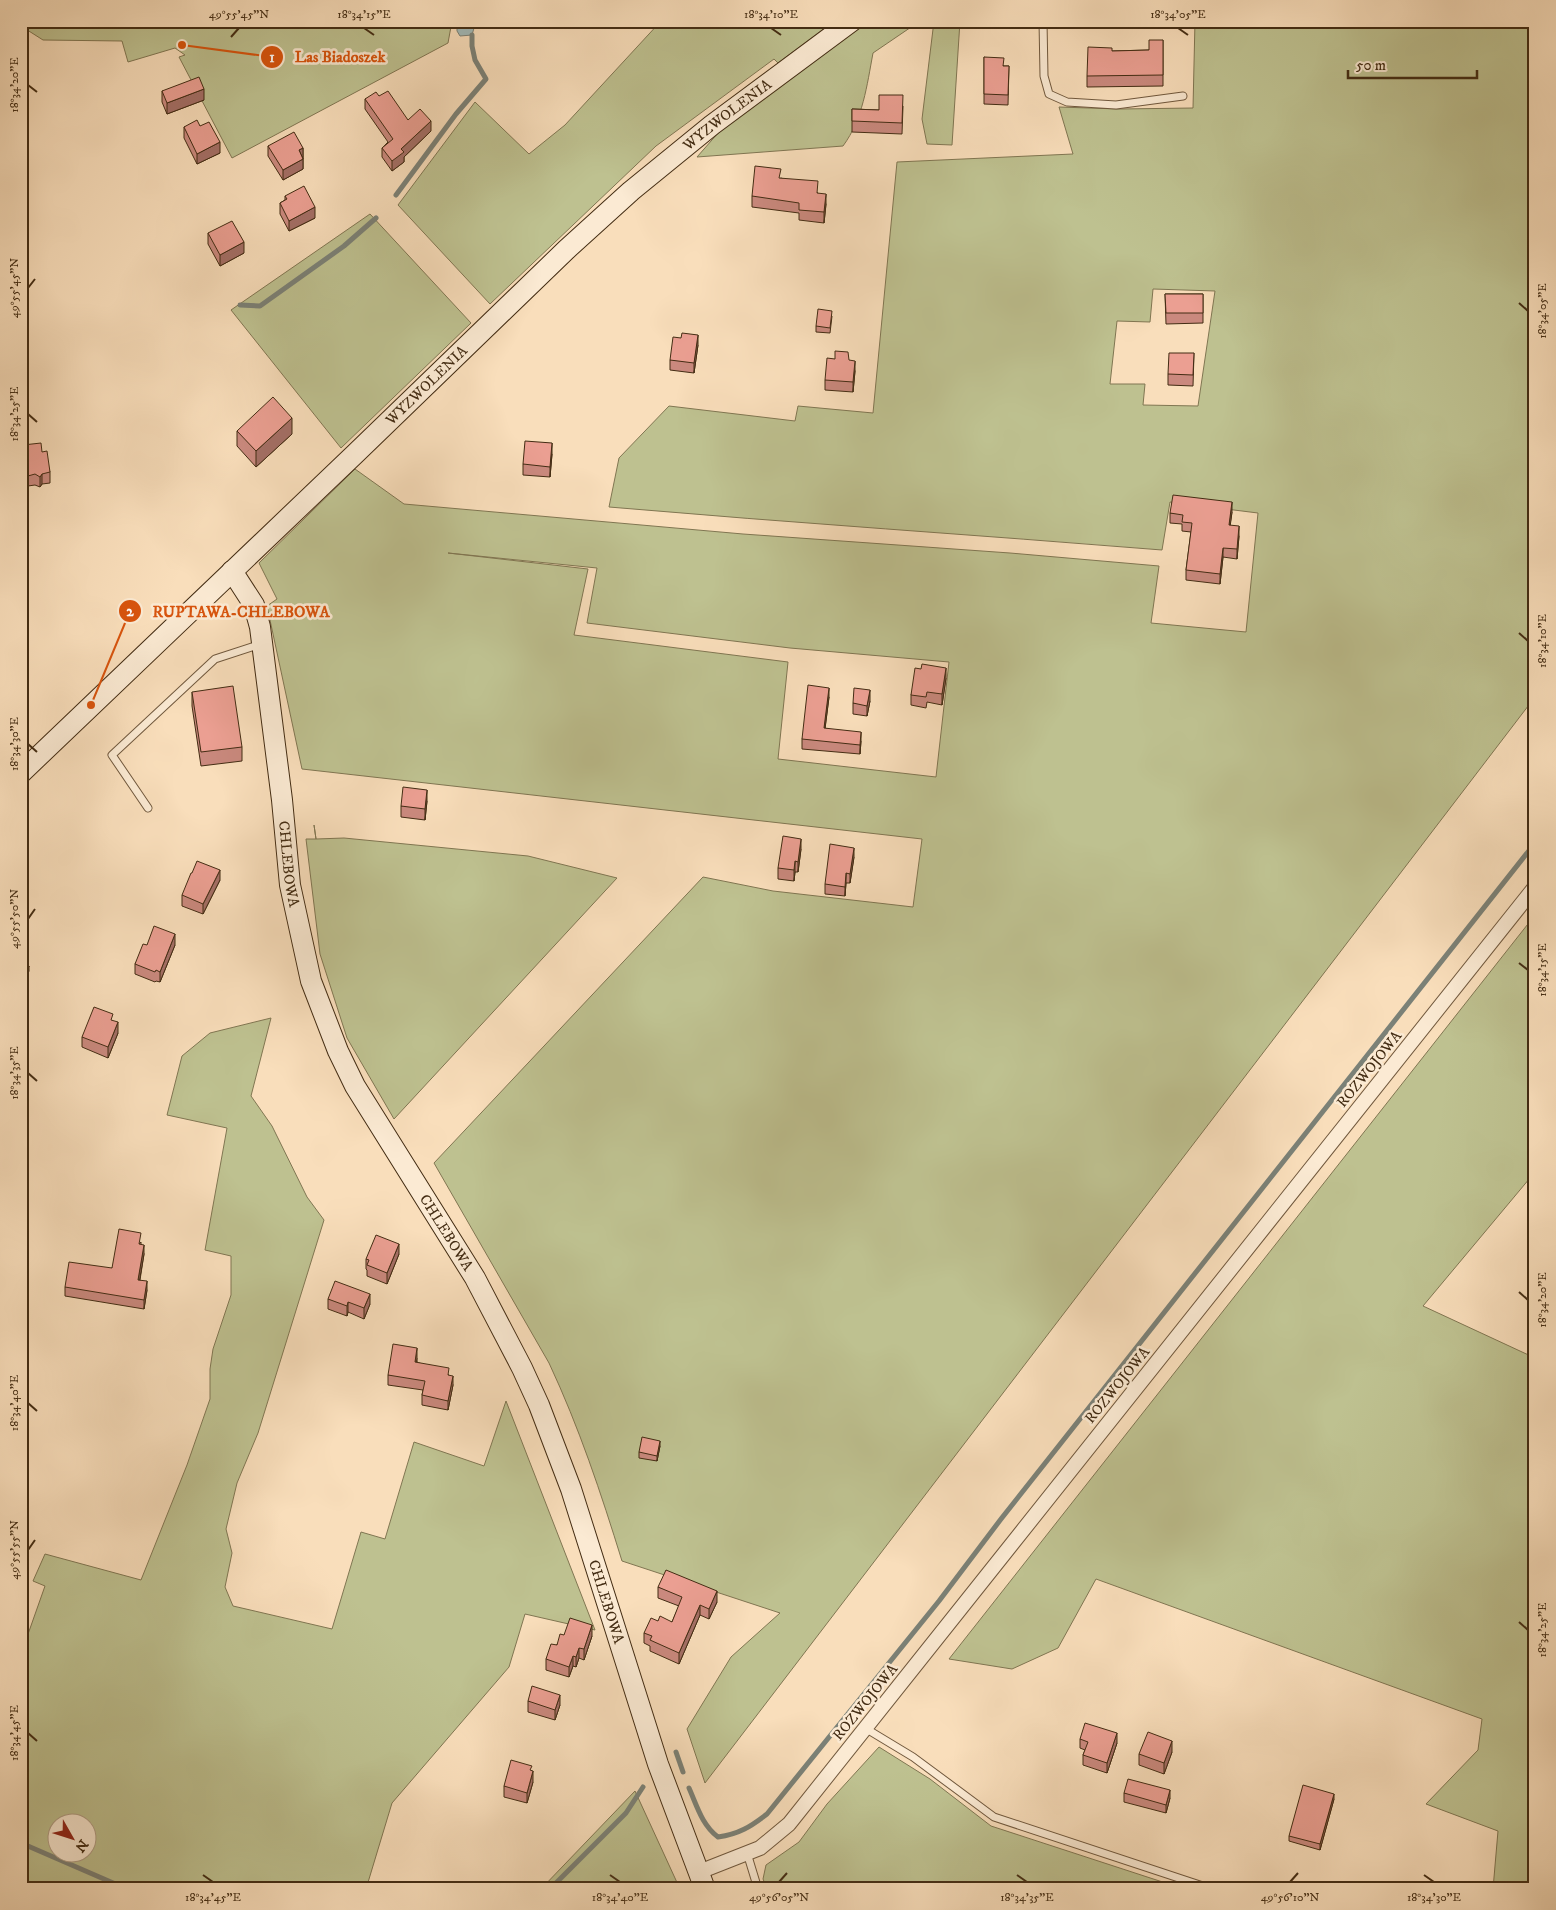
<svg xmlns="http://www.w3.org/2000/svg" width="1556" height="1910" viewBox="0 0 1556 1910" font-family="'IM FELL DW Pica',serif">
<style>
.green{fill:#bec190;stroke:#807652;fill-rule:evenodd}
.water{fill:#a1bab9;stroke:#7b8177}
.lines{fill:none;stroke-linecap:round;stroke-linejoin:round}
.stream{stroke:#7b8177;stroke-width:5}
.lane-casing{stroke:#70583d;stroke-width:9}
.street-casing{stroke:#70583d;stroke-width:16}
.secondary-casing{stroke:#432c13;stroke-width:22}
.lane{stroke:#fbead3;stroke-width:7}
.street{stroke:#fbead3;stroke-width:14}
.secondary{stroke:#fbead3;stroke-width:20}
.wall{fill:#ca897e;stroke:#432c13}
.shaded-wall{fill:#a46f66;stroke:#432c13}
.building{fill:#eb9f92;stroke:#432c13}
.ticks{fill:none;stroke:#432c13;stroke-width:2}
.labels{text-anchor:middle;stroke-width:5;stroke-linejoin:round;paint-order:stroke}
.street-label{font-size:15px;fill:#432c13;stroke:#fbead3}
.leader{fill:none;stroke:#d8540d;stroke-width:2}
.callout-dot{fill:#d8540d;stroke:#fbead3;stroke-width:2}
.mark-label{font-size:15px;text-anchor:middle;font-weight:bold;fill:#fff}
.callout-label{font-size:16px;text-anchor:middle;font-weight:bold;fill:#d8540d;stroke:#fbead3;stroke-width:5;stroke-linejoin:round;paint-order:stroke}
.neatline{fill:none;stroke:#432c13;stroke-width:2}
.ticks-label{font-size:12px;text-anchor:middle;fill:#432c13}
</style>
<rect width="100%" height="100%" fill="#f9debb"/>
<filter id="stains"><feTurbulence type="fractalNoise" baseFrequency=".004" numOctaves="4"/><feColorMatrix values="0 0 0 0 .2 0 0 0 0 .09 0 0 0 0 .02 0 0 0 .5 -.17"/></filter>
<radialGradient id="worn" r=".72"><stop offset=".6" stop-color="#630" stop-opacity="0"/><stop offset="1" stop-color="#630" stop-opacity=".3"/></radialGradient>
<g class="green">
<path d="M21,21h431l-4,22 -216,115 -53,-101 6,-2 -10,-7 -47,14 -6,-21 -79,-1 -22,-14z"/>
<path d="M661,21h173l-56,42 -4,-4 -118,87 -166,158 -92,-99 77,-103 54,52 36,-29z"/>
<path d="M864,21h56l-47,32c-6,32 -10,66 -30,93l-146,11 29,-33z"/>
<path d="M934,21h26l-8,124 -25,-1 -5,-25z"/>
<path d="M1195,21h340v676l-830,1086 -18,-54 44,-72 49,-44 -158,-52c-21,-68 -43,-134 -73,-198l-115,-200 269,-286 70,14 140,16 9,-68 -620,-70 -35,-163 10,-7 -18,-36 96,-94 49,35 339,30 267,19 149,13 -8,57 95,9 12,-119 -88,-11 -8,48c-184,-15 -369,-27 -553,-43l10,-49 50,-52 126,15 3,-15 75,7 24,-251 176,-8 -14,-47 60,2 74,-1zM1153,289l62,2 -17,115 -55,-1 2,-21h-35l7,-63 33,1zM448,553l149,15 -10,55 203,25 159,14 -13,115 -158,-18 10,-97 -214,-27 14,-66z"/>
<path d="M370,214l101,109 -130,125 -110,-138z"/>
<path d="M314,825l2,14 28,-1 184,18 89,22 -223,241 -47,-81 -27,-84 -14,-115h10z"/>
<path d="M1535,915v257l-112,134 112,52v531h-42l5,-58 -72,-27 52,-54 4,-31 -386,-140 -38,69 -46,21 -63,-10z"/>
<path d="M271,1018l-20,78 21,30 35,71 17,23 -66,213 -21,50 -11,46 6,24 -7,34 8,19 99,23 29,-97 24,7 29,-97 70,24 22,-65 89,229 -70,-16 -16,53 -117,136 -26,86h-345v-235l24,-68 -12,-5 12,-27 96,26 46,-115 23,-66v-30l3,-20 18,-54v-39l-26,-6 22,-122 -60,-13 15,-59 28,-23zM58,1822h30v30h-30z"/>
<path d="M879,1747l51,32 61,47 193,63h-417l-4,-10 3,-14 33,-23 28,-38z"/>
<path d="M635,1791l45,98h-139z"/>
</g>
<path class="water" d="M457,21h19l-4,14 -12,1 -3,-5z"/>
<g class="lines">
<g class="stream">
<path d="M396,195l60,-81 30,-35 -11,-19 -3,-14v-11"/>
<path d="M240,305l20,1 84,-60 32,-28"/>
<path d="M676,1752l7,20"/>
<path d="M689,1788c8,18 13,37 29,49 21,-3 32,-10 49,-23l172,-213 62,-82 534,-676"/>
<path d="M21,1843l106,46"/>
<path d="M550,1889l76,-76 17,-26"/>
</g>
<g class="lane-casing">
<g id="lane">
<path d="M1043,21l1,55 5,18 18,8 49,3 67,-9"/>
<path d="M148,808l-36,-53 103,-96 46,-15"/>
<path d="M865,1728l48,29 81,60 218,72"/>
<path d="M747,1853l11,36"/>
</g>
</g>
<g class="street-casing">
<path id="street" d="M699,1872l61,-24 29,-24 746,-937"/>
</g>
<g class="secondary-casing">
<g id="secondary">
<path id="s1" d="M232,571l22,34 6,22 22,173 8,85 21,96 27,70 17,35 120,192 47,90 17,37 32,84 87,275 47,125"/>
<path id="s2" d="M21,773l334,-319 211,-204 65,-59 81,-66 140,-104"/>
</g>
</g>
<use href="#lane" class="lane"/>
<use href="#street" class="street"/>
<use href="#secondary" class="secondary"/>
</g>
<g class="wall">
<path d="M1163,40v46l-76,1v-11l25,-25 37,-1z"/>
<path d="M984,57l20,9h5l-1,39 -24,-1z"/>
<path d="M162,91l42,9 -37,14 -5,-12z"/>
<path d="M379,96l29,24 23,11 -27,26v5l-12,9 -10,-14v-9l6,-6 -23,-33v-10z"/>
<path d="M903,106l-1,28 -50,-2v-23l27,1z"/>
<path d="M200,126l20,27 -23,11 -13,-26v-11z"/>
<path d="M268,146l35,2v21l-20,11 -15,-24z"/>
<path d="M781,178l37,15 8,11 -2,19 -25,-3v-7l-47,-6v-11z"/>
<path d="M285,196l30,22 -26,13 -9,-17v-11l5,-3z"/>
<path d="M208,233l36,20 -24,13 -12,-22z"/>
<path d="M1165,294h38v29l-37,1z"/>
<path d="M832,316l-2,17 -14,-1v-6z"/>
<path d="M698,345l-4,28 -24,-3v-10z"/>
<path d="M1194,353l-1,33 -25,-1v-11z"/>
<path d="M849,360l6,11 -2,21 -28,-2v-10z"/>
<path d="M237,431l55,3 -36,33 -19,-21z"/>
<path d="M23,445l19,7 8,20v11l-8,1 -2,3 -5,-2 -7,1 -5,-30z"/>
<path d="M552,454l-2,23 -27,-2v-11z"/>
<path d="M1232,512l-2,13 9,11 -2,23 -14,-2 -3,27 -34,-4v-10l5,-38 -9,-1v-7l-12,-1v-10z"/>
<path d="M921,669l25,9 -4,27 -15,-3 -1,6 -15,-3v-10z"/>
<path d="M192,692l50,55v14l-41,5 -9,-60z"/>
<path d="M829,697l-4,31 36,13 -1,13 -58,-5v-10z"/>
<path d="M870,701l-3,15 -14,-2v-11z"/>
<path d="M427,801l-2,19 -24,-3v-11z"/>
<path d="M801,849l-3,23h-3l-1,9 -16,-2v-11z"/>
<path d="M854,857l-4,26h-4l-1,13 -20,-2v-10z"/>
<path d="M220,880l-17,34 -21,-8v-11z"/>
<path d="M147,945h28l-15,37 -4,-1 -1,1 -20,-8v-10z"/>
<path d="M118,1033l-10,25 -26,-11v-10z"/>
<path d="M141,1242v3l3,9 -4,26 7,10 -3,19 -79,-13v-9l47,-19z"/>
<path d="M399,1254l-12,30 -20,-8v-6l-1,-1v-10z"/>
<path d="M328,1299l42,5 -6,15 -16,-7 -1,4 -19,-7z"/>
<path d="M417,1358v4l32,13 4,10 -5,25 -26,-5v-10l1,-5 -35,-5v-10z"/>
<path d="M660,1446l-3,15 -18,-3v-6z"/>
<path d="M658,1587l59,15 -8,17 -9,-4 -21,49 -29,-13v-5l-6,-3v-10l14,-12 14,1 7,-16 -21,-8z"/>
<path d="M564,1635l28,1 -8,24 -5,-2 -3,9 -3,-1 -4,11 -23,-7v-11z"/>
<path d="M528,1701l32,4 -5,15 -27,-8z"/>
<path d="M1080,1739l37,4 -10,30 -24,-8v-10l2,-5 -5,-2z"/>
<path d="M1172,1752l-8,22 -25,-9v-11z"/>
<path d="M533,1782l-6,21 -23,-6v-11z"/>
<path d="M1124,1793l46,5 -4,15 -42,-11z"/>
<path d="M1334,1799l-14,51 -31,-9v-5z"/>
</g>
<g class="shaded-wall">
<path d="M204,89v11l-37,14v-11z"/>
<path d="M431,121v10l-27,26v5l-12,9v-10l9,-12z"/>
<path d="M220,142v11l-23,11v-10z"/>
<path d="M303,148v11l-4,-9z"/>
<path d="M303,159v10l-20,11v-10z"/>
<path d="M826,194v10l-2,19v-11z"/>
<path d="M315,207v11l-26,13v-10z"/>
<path d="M244,242v11l-24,13v-11z"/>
<path d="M698,335v10l-4,28v-10z"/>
<path d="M855,361v10l-2,21v-10z"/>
<path d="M292,418v16l-36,33v-16z"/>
<path d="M552,443v11l-2,23v-10z"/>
<path d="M42,474v10l-2,3v-10z"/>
<path d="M1232,502v10l-3,23v-10z"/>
<path d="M1239,526v10l-2,23v-10z"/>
<path d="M1223,548v9l-3,27v-10z"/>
<path d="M946,668v10l-4,27v-11z"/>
<path d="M829,688v9l-5,40v-9z"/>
<path d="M870,690v11l-3,15v-10z"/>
<path d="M861,732v9l-1,13v-9z"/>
<path d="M427,790v11l-2,19v-11z"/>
<path d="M801,839v10l-3,23v-10z"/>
<path d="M854,848v9l-4,26v-9z"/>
<path d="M795,861v11l-1,9v-11z"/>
<path d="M220,870v10l-17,34v-10z"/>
<path d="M846,873v10l-1,13v-9z"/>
<path d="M175,934v11l-15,37v-10z"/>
<path d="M29,966v5l-8,21v-5z"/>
<path d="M118,1022v11l-10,25v-11z"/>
<path d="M399,1244v10l-12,30v-11z"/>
<path d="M144,1245v9l-6,35v-9z"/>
<path d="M147,1281v9l-3,19v-9z"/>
<path d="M370,1294v10l-6,15v-11z"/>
<path d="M348,1302v10l-1,4v-10z"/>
<path d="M417,1348v10l-2,14v-10z"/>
<path d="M453,1376v9l-5,25v-9z"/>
<path d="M660,1441v5l-3,15v-5z"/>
<path d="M717,1591v11l-8,17v-10z"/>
<path d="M700,1605v10l-21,49v-11z"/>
<path d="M592,1625v11l-8,24v-11z"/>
<path d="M579,1648v10l-3,9v-10z"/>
<path d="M573,1656v10l-4,11v-10z"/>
<path d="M560,1695v10l-5,15v-10z"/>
<path d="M1117,1733v10l-10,30v-10z"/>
<path d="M1172,1741v11l-8,22v-11z"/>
<path d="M533,1771v11l-6,21v-10z"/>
<path d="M1170,1790v8l-4,15v-8z"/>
<path d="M1334,1794v5l-14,51v-6z"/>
</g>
<g class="building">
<path d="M1149,40h14v35l-76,1 1,-29 24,1v3l37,-1z"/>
<path d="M984,57l20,1 -1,8h6l-1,29 -24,-1z"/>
<path d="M199,77l5,12 -37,14 -5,-12z"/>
<path d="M388,91l20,29 12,-11 11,12 -30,28 3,3 -12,9 -10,-13 11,-9 -28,-40 11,-7 3,4z"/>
<path d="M879,95h24l-1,28 -50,-2v-12l27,1z"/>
<path d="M197,120l3,6 9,-4 11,20 -23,12 -13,-27z"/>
<path d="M294,132l9,16 -4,2 4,9 -20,11 -15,-24z"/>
<path d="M755,166l26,3 -2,9 39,3 -1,12 9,1 -2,18 -25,-2v-7l-47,-7z"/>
<path d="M304,186l11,21 -26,14 -9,-18 7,-4 -2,-3z"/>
<path d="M232,221l12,21 -24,13 -12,-22z"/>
<path d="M1165,294h38v19h-37z"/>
<path d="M818,309l14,2 -2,17 -14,-2z"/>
<path d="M682,333l16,2 -4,28 -24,-3 3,-23 8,1z"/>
<path d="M835,351l13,1 1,8 6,1 -2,21 -28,-2 2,-22 8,1z"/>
<path d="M1169,353h25l-1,22 -25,-1z"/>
<path d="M273,397l19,21 -36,33 -19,-20z"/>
<path d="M525,441l27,2 -2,24 -27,-3z"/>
<path d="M41,443l1,9 5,-1 3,21 -8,2 -2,3 -5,-3 -7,2 -5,-31z"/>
<path d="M1173,495l59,7 -3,23 10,1 -2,23 -14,-1 -3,26 -34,-4 6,-47 -10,-1 1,-7 -13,-2z"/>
<path d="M922,664l24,4 -4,26 -15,-2 -1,5 -15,-2 4,-27 6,1z"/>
<path d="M808,685l21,3 -5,40 37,4 -1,13 -58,-6z"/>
<path d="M233,686l9,61 -41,5 -9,-60z"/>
<path d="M854,688l16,2 -3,16 -14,-3z"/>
<path d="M403,787l24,3 -2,19 -24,-3z"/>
<path d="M783,836l18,3 -3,23 -3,-1 -1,9 -16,-2z"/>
<path d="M830,844l24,4 -4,26 -4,-1 -1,14 -20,-3z"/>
<path d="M197,861l23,9 -17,34 -21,-9 9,-22h1z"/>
<path d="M154,926l21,8 -15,38 -4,-2 -1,2 -20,-8 8,-20 4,1z"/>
<path d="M21,963l8,3 -8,21z"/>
<path d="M94,1007l19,7 -2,6 7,2 -10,25 -26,-10z"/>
<path d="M119,1229l22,4 -2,11 5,1 -6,35 9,1 -3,19 -79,-13 4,-25 43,6z"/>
<path d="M376,1235l23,9 -12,29 -20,-8 2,-5 -3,-1z"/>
<path d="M335,1281l35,13 -6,14 -16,-6 -1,4 -19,-7z"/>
<path d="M393,1344l24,4 -2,14 34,6 -1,7 5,1 -5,25 -26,-6 3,-14 -37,-6z"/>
<path d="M642,1437l18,4 -3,15 -18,-4z"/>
<path d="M666,1570l51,21 -8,18 -9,-4 -21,48 -29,-13 2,-4 -8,-3 7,-15 7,3 2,-5 12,6 10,-25 -24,-10z"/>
<path d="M570,1618l22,7 -8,24 -5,-1 -3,9 -3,-1 -4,11 -23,-8 5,-15 6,1 3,-11 4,1z"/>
<path d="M532,1686l28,9 -5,15 -27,-9z"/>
<path d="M1085,1723l32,10 -10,30 -24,-8 5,-13 -8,-3z"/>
<path d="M1148,1732l24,9 -8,22 -25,-9z"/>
<path d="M511,1760l21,6 -2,4 3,1 -6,22 -23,-7z"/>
<path d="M1128,1779l42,11 -4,15 -42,-12z"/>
<path d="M1303,1785l31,9 -14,50 -31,-8z"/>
</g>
<path class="ticks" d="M364,28l10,7M771,28l10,7M1178,28l10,7M231,37l8,-9M28,85l9,7M28,288l7,-9M1519,303l9,8M28,414l9,8M1519,633l9,8M28,744l9,8M28,919l7,-10M1519,963l9,7M28,1073l9,8M1519,1292l9,8M28,1403l9,8M28,1550l7,-10M1519,1622l9,8M28,1733l9,8M203,1875l10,7M610,1875l10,7M1017,1875l10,7M1424,1875l10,7M779,1882l8,-9M1290,1882l8,-9"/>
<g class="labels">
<g class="street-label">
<text dy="5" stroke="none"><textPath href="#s2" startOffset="966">WYZWOLENIA</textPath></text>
<text dy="5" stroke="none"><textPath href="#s2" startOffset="561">WYZWOLENIA</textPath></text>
<text dy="5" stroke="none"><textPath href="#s1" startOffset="302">CHLEBOWA</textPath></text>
<text transform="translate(1369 1069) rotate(-51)" y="5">ROZWOJOWA</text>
<text dy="5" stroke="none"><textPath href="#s1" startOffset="708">CHLEBOWA</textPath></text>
<text transform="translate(1117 1385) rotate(-51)" y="5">ROZWOJOWA</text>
<text dy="5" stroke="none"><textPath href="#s1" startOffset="1112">CHLEBOWA</textPath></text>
<text transform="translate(865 1702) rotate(-51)" y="5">ROZWOJOWA</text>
</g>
</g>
<path class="leader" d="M182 45L272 57M91 705L130 611"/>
<g class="callout-dot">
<circle cx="182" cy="45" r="5"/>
<circle cx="91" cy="705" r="5"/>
<circle cx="272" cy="57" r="12"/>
<circle cx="130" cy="611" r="12"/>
</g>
<g class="mark-label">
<text x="272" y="62">1</text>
<text x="130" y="616">2</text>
</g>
<g class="callout-label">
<text x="340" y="62">Las Biadoszek</text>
<text x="241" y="617">RUPTAWA-CHLEBOWA</text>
</g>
<rect width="1556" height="1910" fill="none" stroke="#f9debb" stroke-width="55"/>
<g transform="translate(72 1838) rotate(129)"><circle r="24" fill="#fbead3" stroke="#b19e86"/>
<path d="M0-4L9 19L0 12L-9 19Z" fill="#8f2418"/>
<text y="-8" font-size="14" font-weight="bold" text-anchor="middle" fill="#432c13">N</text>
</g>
<path d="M1348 70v8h129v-8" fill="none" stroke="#432c13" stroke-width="2.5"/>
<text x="1356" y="70" font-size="15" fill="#432c13" stroke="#fbead3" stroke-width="4" paint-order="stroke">50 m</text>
<rect x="28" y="28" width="1500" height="1854" class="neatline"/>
<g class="ticks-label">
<text x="239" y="18">49°55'45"N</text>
<text x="364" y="18">18°34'15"E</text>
<text x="771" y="18">18°34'10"E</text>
<text x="1178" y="18">18°34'05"E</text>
<text transform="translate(14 85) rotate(-90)" y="4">18°34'20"E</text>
<text transform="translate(14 288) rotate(-90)" y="4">49°55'45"N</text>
<text transform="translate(1542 311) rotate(-90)" y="4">18°34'05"E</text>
<text transform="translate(14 414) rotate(-90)" y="4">18°34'25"E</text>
<text transform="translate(1542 641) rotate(-90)" y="4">18°34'10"E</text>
<text transform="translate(14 744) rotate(-90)" y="4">18°34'30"E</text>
<text transform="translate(14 919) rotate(-90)" y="4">49°55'50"N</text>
<text transform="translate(1542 970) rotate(-90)" y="4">18°34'15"E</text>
<text transform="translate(14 1073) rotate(-90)" y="4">18°34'35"E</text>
<text transform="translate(1542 1300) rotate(-90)" y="4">18°34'20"E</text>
<text transform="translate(14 1403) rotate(-90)" y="4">18°34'40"E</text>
<text transform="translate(14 1550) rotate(-90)" y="4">49°55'55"N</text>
<text transform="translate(1542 1630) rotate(-90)" y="4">18°34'25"E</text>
<text transform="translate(14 1733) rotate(-90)" y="4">18°34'45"E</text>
<text x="213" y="1901">18°34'45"E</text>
<text x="620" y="1901">18°34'40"E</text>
<text x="779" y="1901">49°56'05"N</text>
<text x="1027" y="1901">18°34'35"E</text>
<text x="1290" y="1901">49°56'10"N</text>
<text x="1434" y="1901">18°34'30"E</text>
</g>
<rect width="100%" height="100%" filter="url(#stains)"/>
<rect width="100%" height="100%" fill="url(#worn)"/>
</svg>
